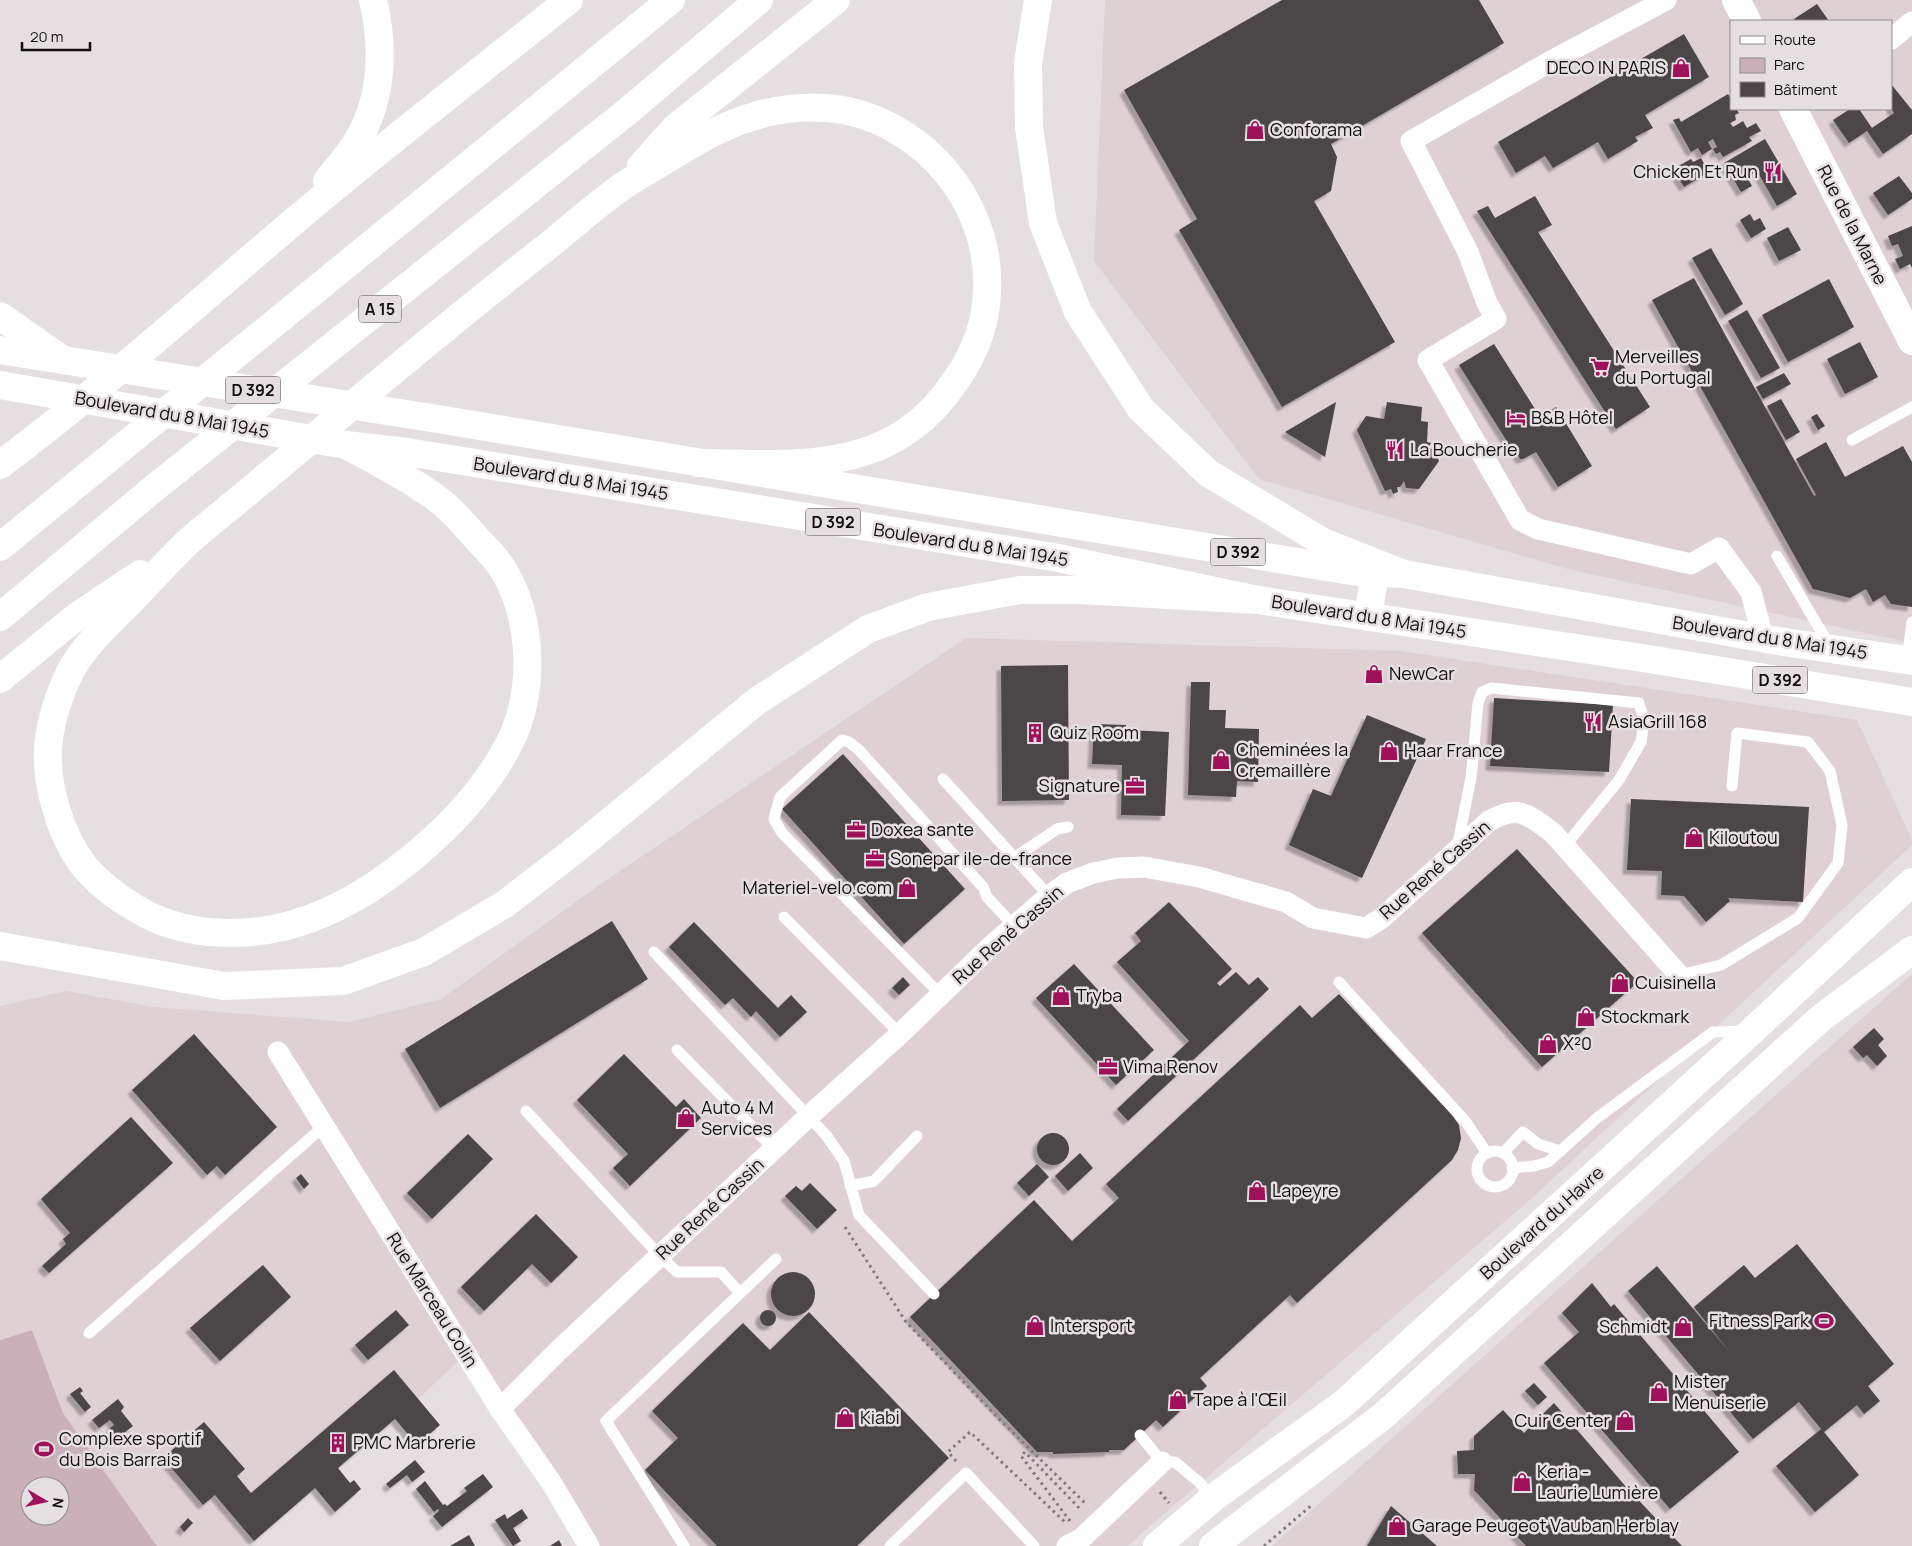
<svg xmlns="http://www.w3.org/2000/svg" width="1912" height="1546" viewBox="0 0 1912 1546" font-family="Manrope,sans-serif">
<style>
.built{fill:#dfd0d4;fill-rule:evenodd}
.green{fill:#cab1b9;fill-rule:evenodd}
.building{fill:#4c4648;filter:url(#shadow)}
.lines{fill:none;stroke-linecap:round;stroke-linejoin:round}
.path{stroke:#7f7a7b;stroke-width:3;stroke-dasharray:2.5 4;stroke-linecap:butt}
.lane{stroke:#fff;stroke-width:11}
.street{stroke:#fff;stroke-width:21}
.secondary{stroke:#fff;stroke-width:28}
.primary{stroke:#fff;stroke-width:28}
.highway{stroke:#fff;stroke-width:28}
.labels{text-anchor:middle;stroke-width:5;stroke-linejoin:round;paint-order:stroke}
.shield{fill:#e6dfe1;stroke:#524d4f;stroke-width:1}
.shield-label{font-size:16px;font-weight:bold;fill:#120f10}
.poi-label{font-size:18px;fill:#120f10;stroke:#e6dfe1;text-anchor:start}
.street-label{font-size:18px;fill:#120f10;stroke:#e6dfe1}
</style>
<defs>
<filter id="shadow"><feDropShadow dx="-4.5" dy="4.5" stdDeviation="1" flood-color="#0004"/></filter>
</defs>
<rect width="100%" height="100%" fill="#e6dfe1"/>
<g class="built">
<path d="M1105,0h807v643l-341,-73 -312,-91 -165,-218zM1731,21h160v88h-160z"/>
<path d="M966,638l435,13 456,69 55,120v5l-380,353 -389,334 -15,14h-539l-123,-192 -48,45 -164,142 -10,5h-87l-94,-133 -31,-83 -32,10v-334l66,-15 88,16 195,15 92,-23 154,-111z"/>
<path d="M1912,974v572h-640l406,-364z"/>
</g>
<path class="green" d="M32,1330l31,83 94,133h-157v-206zM30,1486h30v30h-30z"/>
<g class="building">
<path d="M1282,0h197l25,43 -173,101 6,13 -6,34 -17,10 81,141 -113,65 -103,-177 18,-11 -73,-129z"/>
<path d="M1817,4l12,17h-33l-2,-2z"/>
<path d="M1684,34l25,43 -64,38 8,13 -18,9 3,4 -30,18 -10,-17 -45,26 -8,-12 -29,17 -18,-31z"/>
<path d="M1891,84l21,26v24l-29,20 -16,-23 -18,12 -16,-23 17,-11h9l13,19 22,-15 -3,-5z"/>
<path d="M1728,94l3,5v10h5l3,4 -4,2 1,5 -6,3 3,4 10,-6 4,7 9,-5 5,8 -12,6 3,4 -29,16 -3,-5 -4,2 -3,-5 4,-2 -4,-8 -5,3 4,7 -10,6 -4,-7 -7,4 -18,-32 6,-2 2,4z"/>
<path d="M1765,139l32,55 -20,12 -20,-35 -10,6 5,9 -11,6 -17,-29z"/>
<path d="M1701,158l8,14 -25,15 -11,-18 18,-10 2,3z"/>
<path d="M1899,176l13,17v6l-24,16 -15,-22z"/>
<path d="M1535,196l17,29 -14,7 112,175 -34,22 -139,-218 11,-5 7,12z"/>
<path d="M1750,214l4,7 6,-3 6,11 -15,9 -11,-18z"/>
<path d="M1912,226v42l-2,-4 -10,5 -5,-10 8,-3 -5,-12 -6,2 -4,-10z"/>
<path d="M1788,227l13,23 -22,11 -12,-23z"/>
<path d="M1711,248l32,56 -18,11 -33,-57z"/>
<path d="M1694,278l120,218 2,-1 -20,-36 30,-17 19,35 58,-31 9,16v145l-21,-3 -6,-9 -12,7 -7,-13 -16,9 -37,-9 -161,-289z"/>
<path d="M1829,279l25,48 -66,35 -26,-47z"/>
<path d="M1747,310l33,58 -19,10 -33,-57z"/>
<path d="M1860,342l18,35 -33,17 -18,-35z"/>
<path d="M1494,344l46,73 16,-10 36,59 -34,21 -22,-35 -13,7h-3l-5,-10 -2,2 -54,-86z"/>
<path d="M1784,373l7,11 -28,15 -7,-12z"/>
<path d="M1781,399l19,33 -14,8 -19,-34z"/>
<path d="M1336,402l-11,55 -40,-25z"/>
<path d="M1387,402l35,5 -1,14 7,1 -1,20 4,1 -3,5 6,1 5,12 -20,28 -13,-1 -2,-7 -4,6h-3l1,5 -5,2 -2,-5 -6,2 -28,-61 9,-14 18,3z"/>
<path d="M1817,414l8,12 -7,4 -7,-13z"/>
<path d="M1068,665l1,135 -67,1 -1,-135z"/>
<path d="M1191,682h19l-1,28h17l-1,18 34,1 -1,53 -21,-1 -1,16 -48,-2z"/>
<path d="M1494,698l119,7 -4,67 -119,-6z"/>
<path d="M1367,715l59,24 -64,139 -73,-33 24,-56 18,7z"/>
<path d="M1094,724l32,1v5l43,2 -4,84 -44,-1 1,-50 -30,-1z"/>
<path d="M843,754l122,135 -61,55 -122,-135z"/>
<path d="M1631,799l178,8 -6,95 -75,-4 2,3 -24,21 -22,-26 -23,-1 1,-24 -35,-1z"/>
<path d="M1517,849l121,133 -96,85 -120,-134z"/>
<path d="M1169,902l63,67 -15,14 3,3 16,-14 13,13 9,-8 11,12 -141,132 -11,-12 72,-68 -72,-79 24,-21 -6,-8z"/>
<path d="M612,921l36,58 -208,129 -35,-59z"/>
<path d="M694,922l84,86 13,-13 16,17 -27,25 -24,-26 -5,6 -18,-19 -8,7 -56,-58z"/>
<path d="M1074,964l80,86 -38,35 -80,-87z"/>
<path d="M903,977l7,8 -11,10 -7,-7z"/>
<path d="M1339,994l113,121 7,10 2,13 -3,12 -6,10 -155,143 -7,-8 -90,83 7,8 -44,41 -7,-7 -32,30h-15v2l-56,2v-2h-16l-127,-135 124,-117 38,41 47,-43 -13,-14 194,-179 12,13z"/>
<path d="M1874,1028l10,11 -6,6 9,11 -10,10 -10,-11 -4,3 -10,-11z"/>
<path d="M194,1034l83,93 -52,48 -8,-9 -10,9 -75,-85z"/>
<path d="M624,1054l52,53 8,-8 17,19 -71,68 -17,-18 15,-14 -51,-54z"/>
<path d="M131,1117l42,46 -124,110 -7,-7 24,-22 -3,-5 7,-6 -29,-34z"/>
<circle cx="1053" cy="1149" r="16"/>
<path d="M468,1134l25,25 -61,60 -25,-26z"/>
<path d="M1080,1153l13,15 -25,23 -13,-15z"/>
<path d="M1037,1164l12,13 -20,19 -12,-13z"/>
<path d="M301,1174l8,10 -5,5 -8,-11z"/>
<path d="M810,1183l27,27 -20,19 -32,-33 11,-10 6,5z"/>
<path d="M536,1214l42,43 -27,26 -19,-19 -48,47 -23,-24z"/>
<path d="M1797,1244l97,120 -26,22 12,15 -16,13 -7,-9 -33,27 35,43 -44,37 -39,-46 45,-37 -22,-27 -46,37 -125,-148 29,-25 71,84 -34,-43 50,-42 11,13z"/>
<path d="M263,1265l28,32 -71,64 -30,-33z"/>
<circle cx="793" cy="1294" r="22"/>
<path d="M1592,1283l19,24 3,-3 125,148 -69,57 -126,-146 35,-31 -17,-19z"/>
<path d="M396,1310l13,15 -41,35 -13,-15z"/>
<circle cx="768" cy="1318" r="8"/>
<path d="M809,1312l140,146 -92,88h-140l-72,-76 33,-32 -26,-27 91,-88 27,27z"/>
<path d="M394,1370l46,55 -23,20 -22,-26 -57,49 12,15 4,-3 7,9 -26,23 -20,-24 -61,53 -39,-46 -12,10 -40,-47 41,-36 41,47 -8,7 14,17z"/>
<path d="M1534,1383l13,14 -9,8 -13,-14z"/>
<path d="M80,1387l3,4 -3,2 11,14 -6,5 -15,-18z"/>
<path d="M118,1399l6,8 -3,4 12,15 -17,13 -6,-11 4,-3 -4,-5 -11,8 -7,-8z"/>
<path d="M1554,1403l73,85 55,58h-156l-52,-56 1,-16h-17l-1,-23 17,-1v-14l29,-26 21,23z"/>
<path d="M415,1460l10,12 -13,10 -5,-7 -17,13 -4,-4z"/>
<path d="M483,1474l10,13 -51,40 -9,-11 6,-5 -1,-2 -4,3 -18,-23 9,-8 18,24 2,-1 2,2 20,-15 -3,-3z"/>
<path d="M1391,1506l46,40h-70z"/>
<path d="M522,1509l6,9 -15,10 8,13 -8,5 -18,-26 10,-6 2,5z"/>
<path d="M188,1518l5,5 -9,9 -4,-5z"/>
<path d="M469,1535l6,11h-25z"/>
<path d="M559,1540l3,6h-12z"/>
</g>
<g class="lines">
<g class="path">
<path d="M845,1227l61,95 94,98 87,85"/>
<path d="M956,1461l-8,-9 22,-20 96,91"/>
<path d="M1160,1492l9,11"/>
<path d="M1070,1521l-49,-65 4,-4 56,58"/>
<path d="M1264,1546l49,-42"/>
</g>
<g class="lane">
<path d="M1852,440l60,-33"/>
<path d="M1777,556l52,89"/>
<path d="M1907,660l5,-38"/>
<path d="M943,779l106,117"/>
<path d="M1457,848l14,-70 7,-75 4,-11 9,-4 148,15 5,17 -3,22 -22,38 -54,66"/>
<path d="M1014,858l43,-29 11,-2"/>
<path d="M784,917l116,117"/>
<path d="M654,952l172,183 18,26 15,54 75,79"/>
<path d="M1679,975l42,-10 77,-47 40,-55 4,-38 -12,-54 -22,-29 -71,-9 -5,53"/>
<path d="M1339,982l127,140 21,31"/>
<path d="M941,995l-159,-162 -8,-14 6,-22 62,-57 7,2 10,8 124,137 4,10 27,29"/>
<path d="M677,1050l97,99"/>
<path d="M526,1111l134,145 17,16h44l19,21"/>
<circle cx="1495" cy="1169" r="18"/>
<path d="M1503,1153l20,-21 15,12 23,7"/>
<path d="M1512,1168l22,-2 14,-4 49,-44 116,-86 33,-1"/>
<path d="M850,1186l24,-5 43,-45"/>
<path d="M89,1333l235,-207"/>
<path d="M1140,1435l22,27h13l24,20 14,16"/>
<path d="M684,1546l-78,-125 170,-162"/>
<path d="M890,1546l76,-73 68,73"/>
</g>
<g class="street">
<path d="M1666,0l-115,61 -140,80 57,111 19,51 9,16 -68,41 92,160 18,9 153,35 28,-16 32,44 12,46"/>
<path d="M1891,39l21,-17"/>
<path d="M278,1052l222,357 51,73 38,64"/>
<path d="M500,1409l57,-57 252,-236 91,-82 90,-87 59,-51 18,-13 26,-10 25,-5 26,-1 55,10 87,25 27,16 53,10 16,-10 107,-97c30,-17 40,-6 64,12l126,142"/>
<path d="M1067,1546l14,-7 81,-77"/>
</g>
<g class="secondary">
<path d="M1736,0l11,21"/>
<path d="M1793,109l119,232"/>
<path d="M1157,1546l56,-48 130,-94 410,-374 159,-148"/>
<path d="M1213,1546l170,-130 438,-398 91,-68"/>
</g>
<g class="primary">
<path d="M0,350l444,70 913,152 47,2 374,67 134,20"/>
<path d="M0,385l346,60 61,7 646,105 205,43 391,59 263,43"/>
<path d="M1368,617l7,-44"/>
</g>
<g class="highway">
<path d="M1038,0l-10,63 1,64 14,96 35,89 63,97 67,64 115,69 81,32"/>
<path d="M641,166l34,-38 161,-128"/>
<path d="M327,181c11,-14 23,-27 32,-43 24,-42 25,-92 14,-138"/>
<path d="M0,316l63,44"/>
<path d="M346,445c28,15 57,30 83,48 19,12 34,30 49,47 10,10 19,19 26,31 29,49 31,121 6,171 -36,72 -126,150 -201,177 -54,20 -123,20 -172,-10 -19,-11 -39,-26 -53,-43 -22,-28 -38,-79 -36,-115 1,-26 11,-56 22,-79 15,-28 40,-50 62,-72 19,-20 37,-40 57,-59 17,-15 35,-29 53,-44 31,-26 63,-52 94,-78 70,-59 140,-117 212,-173 25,-20 49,-42 75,-60 15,-10 31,-19 46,-28 28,-17 54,-33 86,-42 33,-10 74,-12 108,-1 74,24 128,97 124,176 -1,34 -12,62 -31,89 -63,96 -157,84 -258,83"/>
<path d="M0,465c104,-78 200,-164 299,-248 88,-74 180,-145 270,-217"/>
<path d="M0,547l671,-547"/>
<path d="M0,617l153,-128 475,-378 131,-111"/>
<path d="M0,679l76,-62 64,-43"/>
<path d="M0,946l224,40 119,-5 81,-29 81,-48 70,-54 182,-149 111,-72 60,-22 92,-17h60l178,10"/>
</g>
</g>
<defs>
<g id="shop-bare" transform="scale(1.5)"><path d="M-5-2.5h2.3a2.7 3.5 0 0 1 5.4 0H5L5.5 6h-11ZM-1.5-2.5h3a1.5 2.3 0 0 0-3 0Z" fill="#9f115b" stroke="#e6dfe1" stroke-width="2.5" paint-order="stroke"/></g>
<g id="restaurant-bare" transform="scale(1.5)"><path d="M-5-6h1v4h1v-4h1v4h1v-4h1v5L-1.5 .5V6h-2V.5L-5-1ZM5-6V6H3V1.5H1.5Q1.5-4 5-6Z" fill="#9f115b" stroke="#e6dfe1" stroke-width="2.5" paint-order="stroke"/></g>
<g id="supermarket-bare" transform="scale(1.5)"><path d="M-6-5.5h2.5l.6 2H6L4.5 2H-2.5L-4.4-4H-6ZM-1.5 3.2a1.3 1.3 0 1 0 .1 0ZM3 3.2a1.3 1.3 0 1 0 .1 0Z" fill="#9f115b" stroke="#e6dfe1" stroke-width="2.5" paint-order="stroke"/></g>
<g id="hotel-bare" transform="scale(1.5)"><path d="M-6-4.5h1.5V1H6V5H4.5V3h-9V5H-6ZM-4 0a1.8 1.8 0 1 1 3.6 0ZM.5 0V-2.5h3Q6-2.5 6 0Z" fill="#9f115b" stroke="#e6dfe1" stroke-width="2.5" paint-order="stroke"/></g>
<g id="building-bare" transform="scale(1.5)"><path d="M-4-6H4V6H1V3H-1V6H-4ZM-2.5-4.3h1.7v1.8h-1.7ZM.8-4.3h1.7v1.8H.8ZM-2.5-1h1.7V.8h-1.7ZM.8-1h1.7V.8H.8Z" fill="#9f115b" stroke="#e6dfe1" stroke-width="2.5" paint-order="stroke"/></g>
<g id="office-bare" transform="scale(1.5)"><path d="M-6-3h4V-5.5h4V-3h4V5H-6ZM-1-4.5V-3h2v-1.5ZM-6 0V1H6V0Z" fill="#9f115b" stroke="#e6dfe1" stroke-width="2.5" paint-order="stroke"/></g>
<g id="stadium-bare" transform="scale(1.5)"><path d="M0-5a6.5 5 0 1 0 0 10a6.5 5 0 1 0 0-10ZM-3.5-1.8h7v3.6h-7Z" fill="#9f115b" stroke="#e6dfe1" stroke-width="2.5" paint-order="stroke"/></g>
</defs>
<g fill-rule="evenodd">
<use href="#shop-bare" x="1681" y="68"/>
<use href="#shop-bare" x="1255" y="130"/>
<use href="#restaurant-bare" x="1773" y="172"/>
<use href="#supermarket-bare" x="1600" y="367"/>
<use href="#hotel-bare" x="1516" y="418"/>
<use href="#restaurant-bare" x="1395" y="450"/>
<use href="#shop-bare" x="1374" y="674"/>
<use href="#restaurant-bare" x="1593" y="722"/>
<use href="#building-bare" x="1035" y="733"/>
<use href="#shop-bare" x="1389" y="751"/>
<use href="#shop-bare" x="1221" y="760"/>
<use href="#office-bare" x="1135" y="786"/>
<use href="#office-bare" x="856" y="830"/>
<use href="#shop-bare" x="1694" y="838"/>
<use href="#office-bare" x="875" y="859"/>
<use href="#shop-bare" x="907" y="888"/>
<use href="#shop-bare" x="1620" y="983"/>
<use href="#shop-bare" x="1061" y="996"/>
<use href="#shop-bare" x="1586" y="1017"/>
<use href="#shop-bare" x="1548" y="1044"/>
<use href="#office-bare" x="1108" y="1067"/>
<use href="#shop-bare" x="686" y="1118"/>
<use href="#shop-bare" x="1257" y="1191"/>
<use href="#stadium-bare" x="1824" y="1321"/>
<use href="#shop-bare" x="1035" y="1326"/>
<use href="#shop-bare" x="1683" y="1327"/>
<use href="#shop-bare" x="1659" y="1392"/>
<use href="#shop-bare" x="1178" y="1400"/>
<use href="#shop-bare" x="845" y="1418"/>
<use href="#shop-bare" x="1625" y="1421"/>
<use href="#building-bare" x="338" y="1443"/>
<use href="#stadium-bare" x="44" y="1449"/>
<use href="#shop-bare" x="1522" y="1482"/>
<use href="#shop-bare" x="1397" y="1526"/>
</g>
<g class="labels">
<g class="shield">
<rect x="359" y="295.5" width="42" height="27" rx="4"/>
<rect x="225.5" y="376.5" width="55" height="27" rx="4"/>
<rect x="805.5" y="508.5" width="55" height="27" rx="4"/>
<rect x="1210.5" y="538.5" width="55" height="27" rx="4"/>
<rect x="1752.5" y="666.5" width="55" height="27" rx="4"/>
</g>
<g class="shield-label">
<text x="380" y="315">A 15</text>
<text x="253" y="396">D 392</text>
<text x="833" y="528">D 392</text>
<text x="1238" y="558">D 392</text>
<text x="1780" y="686">D 392</text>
</g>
<g class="poi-label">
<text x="1666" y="74" text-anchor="end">DECO IN PARIS</text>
<text x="1270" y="136">Conforama</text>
<text x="1758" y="178" text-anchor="end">Chicken Et Run</text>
<text x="1615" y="363">Merveilles<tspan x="1615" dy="21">du Portugal</tspan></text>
<text x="1531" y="424">B&amp;B Hôtel</text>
<text x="1410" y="456">La Boucherie</text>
<text x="1389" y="680">NewCar</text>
<text x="1608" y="728">AsiaGrill 168</text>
<text x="1050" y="739">Quiz Room</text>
<text x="1236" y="756">Cheminées la<tspan x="1236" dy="21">Cremaillère</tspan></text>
<text x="1404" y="757">Haar France</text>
<text x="1120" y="792" text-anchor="end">Signature</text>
<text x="871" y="836">Doxea sante</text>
<text x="1709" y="844">Kiloutou</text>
<text x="890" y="865">Sonepar ile-de-france</text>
<text x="892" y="894" text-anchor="end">Materiel-velo.com</text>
<text x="1635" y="989">Cuisinella</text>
<text x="1076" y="1002">Tryba</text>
<text x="1601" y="1023">Stockmark</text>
<text x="1563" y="1050">X²0</text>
<text x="1123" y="1073">Vima Renov</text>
<text x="701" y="1114">Auto 4 M<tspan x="701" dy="21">Services</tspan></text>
<text x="1272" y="1197">Lapeyre</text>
<text x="1809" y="1327" text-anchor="end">Fitness Park</text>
<text x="1050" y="1332">Intersport</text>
<text x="1668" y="1333" text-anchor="end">Schmidt</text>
<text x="1674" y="1388">Mister<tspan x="1674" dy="21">Menuiserie</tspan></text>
<text x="1193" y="1406">Tape à l'Œil</text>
<text x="860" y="1424">Kiabi</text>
<text x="1610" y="1427" text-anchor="end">Cuir Center</text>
<text x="59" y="1445">Complexe sportif<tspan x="59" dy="21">du Bois Barrais</tspan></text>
<text x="353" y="1449">PMC Marbrerie</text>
<text x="1537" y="1478">Keria -<tspan x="1537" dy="21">Laurie Lumière</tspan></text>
<text x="1412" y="1532">Garage Peugeot Vauban Herblay</text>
</g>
<g class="street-label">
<text transform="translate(1852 225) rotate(63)" y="6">Rue de la Marne</text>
<text transform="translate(172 415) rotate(10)" y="6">Boulevard du 8 Mai 1945</text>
<text transform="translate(571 479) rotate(9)" y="6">Boulevard du 8 Mai 1945</text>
<text transform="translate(971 545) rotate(9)" y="6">Boulevard du 8 Mai 1945</text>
<text transform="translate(1369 617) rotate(9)" y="6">Boulevard du 8 Mai 1945</text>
<text transform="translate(1770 638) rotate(9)" y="6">Boulevard du 8 Mai 1945</text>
<text transform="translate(1435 870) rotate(-41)" y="6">Rue René Cassin</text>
<text transform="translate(1008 935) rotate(-41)" y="6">Rue René Cassin</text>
<text transform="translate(710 1209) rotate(-43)" y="6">Rue René Cassin</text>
<text transform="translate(1542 1223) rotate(-42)" y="6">Boulevard du Havre</text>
<text transform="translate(432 1300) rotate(58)" y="6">Rue Marceau Colin</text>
</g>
</g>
<rect x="1730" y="20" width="162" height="90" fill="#e6dfe1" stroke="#918c8d"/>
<rect x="1740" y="36" width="25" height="8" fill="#ffffff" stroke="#918c8d"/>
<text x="1774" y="45" font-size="15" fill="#120f10">Route</text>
<rect x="1740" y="58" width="25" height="15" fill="#cab1b9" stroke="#918c8d"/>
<text x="1774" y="70" font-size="15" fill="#120f10">Parc</text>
<rect x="1740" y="82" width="25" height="15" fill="#4c4648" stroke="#918c8d"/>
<text x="1774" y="95" font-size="15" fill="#120f10">Bâtiment</text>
<g transform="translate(45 1501) rotate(99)"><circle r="24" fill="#e6dfe1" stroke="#918c8d"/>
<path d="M0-4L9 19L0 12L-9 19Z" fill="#9f115b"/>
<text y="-8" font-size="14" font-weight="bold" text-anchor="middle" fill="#120f10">N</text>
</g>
<path d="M22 42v8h68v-8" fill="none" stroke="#120f10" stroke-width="2.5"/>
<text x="30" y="42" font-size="15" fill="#120f10" stroke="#e6dfe1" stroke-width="4" paint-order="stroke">20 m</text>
</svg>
